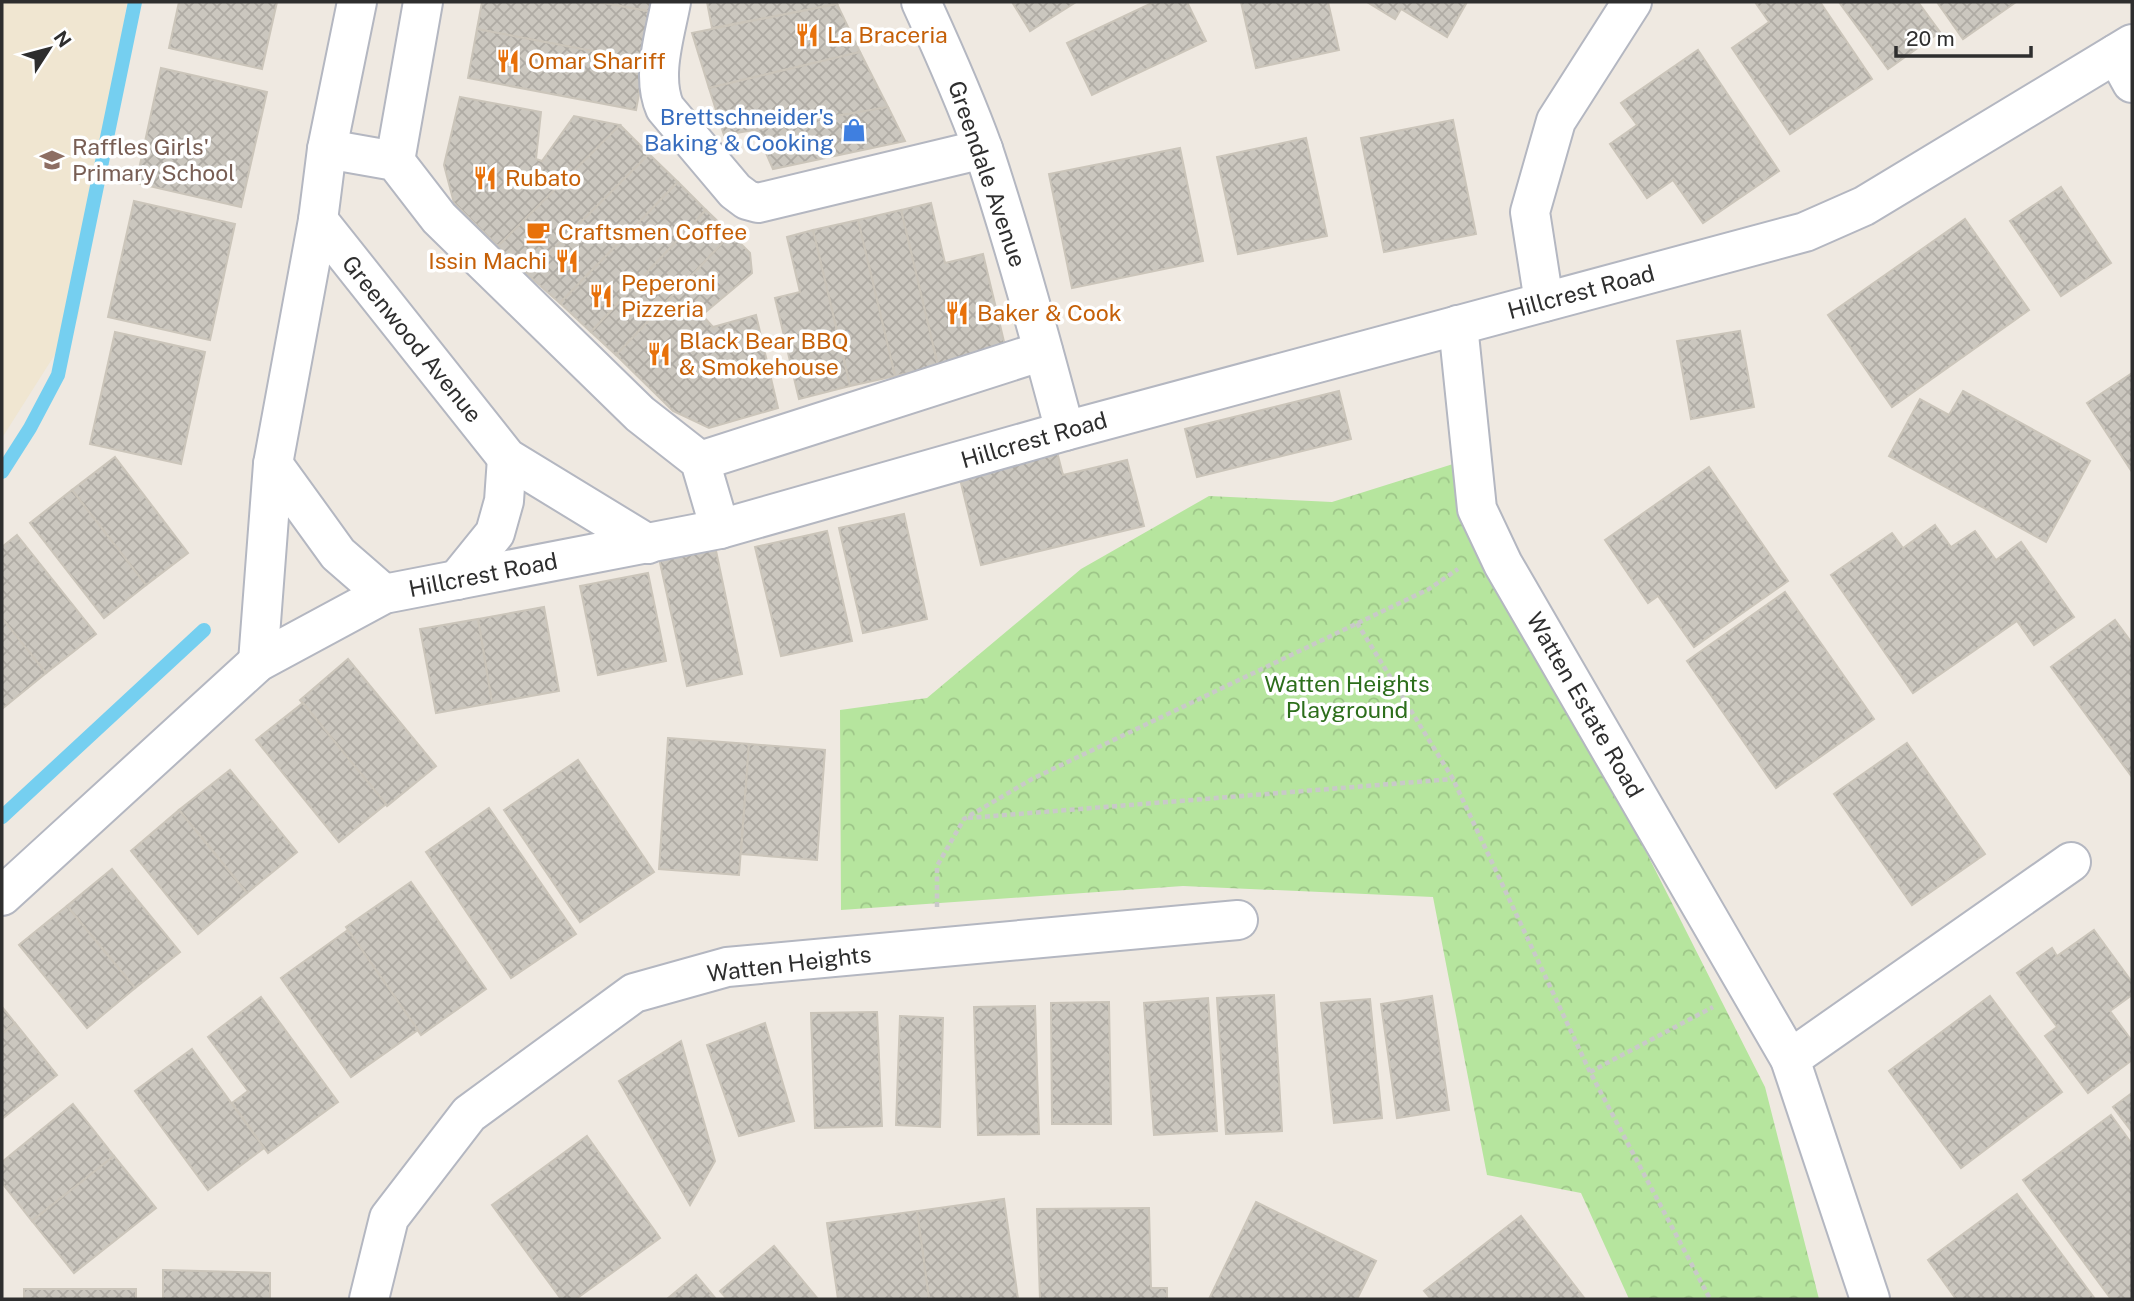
<svg xmlns="http://www.w3.org/2000/svg" width="2134" height="1301" viewBox="0 0 2134 1301" font-family="'Public Sans',sans-serif">
<style>
.education{fill:#f0e6d1}
.park{fill:url(#park-crowns)}
.lines{fill:none;stroke-linecap:round;stroke-linejoin:round}
.stream{stroke:#75cff0;stroke-width:14}
.building{fill:url(#building-cross-hatch);stroke:#cbc5ba;stroke-width:2}
.minor-casing{stroke:#b4b7c1;stroke-width:42}
.path{stroke:#c9c9c9;stroke-width:4.5;stroke-dasharray:5 3.5;stroke-linecap:butt}
.minor{stroke:#fff;stroke-width:38}
.labels{text-anchor:middle;stroke-width:7;stroke-linejoin:round;paint-order:stroke}
.food-label{font-size:23px;fill:#c56008;stroke:#fff;text-anchor:start}
.shop-label{font-size:23px;fill:#366cbe;stroke:#fff;text-anchor:end}
.education-label{font-size:23px;fill:#785e54;stroke:#fff;text-anchor:start}
.street-label{font-size:23px;fill:#2e2e2e;stroke:#fff}
.park-label{font-size:23px;fill:#2c6e1b;stroke:#fff}
</style>
<defs>
<pattern id="park-crowns" width="20" height="18" patternUnits="userSpaceOnUse" patternTransform="scale(1.75)"><rect width="20" height="18" fill="#b6e59e"/><path d="M2 6a3 3 0 1 1 6 0M12 15a3 3 0 1 1 6 0" fill="none" stroke="#9dc588"/></pattern>
<pattern id="building-cross-hatch" width="8" height="8" patternUnits="userSpaceOnUse" patternTransform="scale(1.75)"><rect width="8" height="8" fill="#cbc7bf"/><path d="M0 0l8 8M0 8l8-8" fill="none" stroke="#afaba4"/></pattern>
</defs>
<rect width="100%" height="100%" fill="#efe9e1"/>
<path class="education" d="M2,2h125l-49,316 -76,120z"/>
<path class="park" d="M1469,459l35,112 261,516 54,212h-190l-48,-106 -94,-18 -54,-278 -250,-11 -342,24 -1,-200 87,-12 154,-129 128,-73 123,6z"/>
<g class="lines">
<g class="stream">
<path d="M2,472l28,-44 28,-53 77,-373"/>
<path d="M2,817l202,-187"/>
</g>
</g>
<g class="building">
<path d="M179,2h98l-15,67 -93,-21z"/>
<path d="M482,2h117l55,10 -9,49 -168,-32z"/>
<path d="M599,2h57l-2,10z"/>
<path d="M707,2h128l2,2 -125,24z"/>
<path d="M1012,2h64l-46,29z"/>
<path d="M1154,2h33l19,39 -114,54 -25,-52z"/>
<path d="M1241,2h87l11,48 -83,18z"/>
<path d="M1367,2h100l-20,35 -46,-28 -6,10z"/>
<path d="M1755,2h65l52,77 -82,55 -58,-86 37,-26z"/>
<path d="M1839,2h79l22,30 -52,37z"/>
<path d="M1937,2h79l-53,37z"/>
<path d="M837,4l23,48 -151,36 -17,-55z"/>
<path d="M477,29l168,32 -9,49 -168,-32z"/>
<path d="M1698,50l81,121 -76,52 -30,-43 -26,18 -37,-54 27,-19 -16,-22z"/>
<path d="M860,52l28,55 -164,28 -15,-47z"/>
<path d="M161,68l106,24 -26,115 -105,-24z"/>
<path d="M460,97l81,15 -5,47 6,2 32,-45 46,9 -122,121 -44,-43 -10,-38z"/>
<path d="M888,107l17,34 -132,28 -17,-39z"/>
<path d="M1453,120l23,114 -92,18 -23,-114z"/>
<path d="M620,125l29,29 -121,121 -30,-29z"/>
<path d="M1306,138l21,98 -89,18 -21,-97z"/>
<path d="M1180,148l23,113 -131,27 -23,-114z"/>
<path d="M649,154l29,28 -118,121 -32,-28z"/>
<path d="M678,182l28,28 -115,122 -31,-29z"/>
<path d="M2061,187l50,76 -50,33 -51,-75z"/>
<path d="M134,201l101,23 -25,116 -102,-23z"/>
<path d="M931,203l14,60 38,-9 23,96 -68,16 -37,-156z"/>
<path d="M706,210l25,24 -115,121 -25,-23z"/>
<path d="M901,210l37,156 -43,10 -37,-156z"/>
<path d="M1965,219l64,91 -137,97 -64,-92z"/>
<path d="M858,220l37,156 -45,10 -37,-156z"/>
<path d="M813,230l37,156 -51,13 -24,-101 25,-6 -13,-55z"/>
<path d="M731,234l19,19 2,20 -50,42 11,12 43,-12 22,93 -69,20 -36,-17 -57,-56z"/>
<path d="M1740,331l14,76 -63,12 -14,-78z"/>
<path d="M115,332l90,20 -24,112 -91,-20z"/>
<path d="M2132,373v99l-45,-69z"/>
<path d="M1339,391l12,48 -154,38 -12,-48z"/>
<path d="M1963,391l127,70 -44,81 -157,-86 31,-57 29,16z"/>
<path d="M1057,452l6,23 64,-15 17,66 -163,39 -22,-90z"/>
<path d="M115,457l73,96 -42,32 -74,-95z"/>
<path d="M1709,467l79,114 -94,66 -36,-51 -10,7 -43,-63z"/>
<path d="M72,490l74,95 -42,33 -74,-95z"/>
<path d="M904,514l23,105 -64,14 -24,-105z"/>
<path d="M1935,525l16,22 24,-16 21,29 25,-18 53,75 -40,28 -17,-24 -104,72 -82,-118 61,-42 11,15z"/>
<path d="M827,531l25,110 -71,15 -26,-109z"/>
<path d="M17,535l79,99 -50,39 -44,-55v-71z"/>
<path d="M715,546l27,128 -55,12 -28,-128z"/>
<path d="M648,573l18,88 -68,14 -18,-89z"/>
<path d="M1785,592l89,127 -98,69 -89,-127z"/>
<path d="M544,607l15,84 -67,12 -14,-84z"/>
<path d="M2,618l44,55 -44,36z"/>
<path d="M478,619l14,84 -56,10 -16,-84z"/>
<path d="M2115,620l17,23v134l-81,-110z"/>
<path d="M348,659l88,107 -49,40 -87,-106z"/>
<path d="M303,703l83,101 -47,38 -83,-102z"/>
<path d="M668,738l81,6 -10,131 -80,-6z"/>
<path d="M1907,743l78,111 -73,51 -78,-111z"/>
<path d="M749,744l76,6 -8,110 -76,-6z"/>
<path d="M578,760l76,112 -74,50 -76,-112z"/>
<path d="M230,770l67,82 -50,41 -68,-83z"/>
<path d="M489,808l87,126 -65,44 -85,-126z"/>
<path d="M179,810l68,83 -49,41 -67,-83z"/>
<path d="M112,869l68,83 -45,36 -68,-82z"/>
<path d="M411,882l75,107 -65,46 -75,-108z"/>
<path d="M67,906l68,82 -48,40 -68,-83z"/>
<path d="M348,930l70,100 -67,47 -70,-99z"/>
<path d="M2094,930l38,52v13l-22,16 22,30v19l-44,33 -43,-57 12,-9 -40,-54 35,-25 5,8z"/>
<path d="M1274,995l8,136 -56,3 -9,-136z"/>
<path d="M1432,996l17,114 -52,8 -16,-114z"/>
<path d="M1990,996l72,96 -101,76 -72,-97z"/>
<path d="M261,997l77,105 -70,51 -36,-50 16,-12 -40,-54z"/>
<path d="M1208,998l9,133 -63,4 -10,-132z"/>
<path d="M1370,999l12,119 -48,5 -13,-120z"/>
<path d="M1109,1002l2,122h-59l-1,-121z"/>
<path d="M1035,1006l4,128 -61,1 -4,-128z"/>
<path d="M2,1007l13,16 -13,11z"/>
<path d="M877,1012l5,114 -67,2 -4,-115z"/>
<path d="M900,1016l43,2 -3,109 -44,-2z"/>
<path d="M15,1023l42,52 -55,44v-85z"/>
<path d="M765,1023l29,98 -55,15 -32,-91z"/>
<path d="M681,1041l34,120 -25,44 -71,-124z"/>
<path d="M192,1049l72,99 -56,42 -73,-99z"/>
<path d="M2132,1093v39l-19,-25z"/>
<path d="M73,1104l41,52 -82,65 -30,-38v-21z"/>
<path d="M2111,1115l21,29v155h-21l-88,-119z"/>
<path d="M587,1136l73,102 -84,61h-15l-69,-94z"/>
<path d="M114,1156l42,52 -82,65 -42,-52z"/>
<path d="M2017,1194l78,105h-139l-28,-39z"/>
<path d="M1004,1199l14,100h-89l-12,-88z"/>
<path d="M1256,1202l120,59 -19,38h-148z"/>
<path d="M1149,1208l2,80h16v11h-127l-3,-90z"/>
<path d="M917,1211l12,88h-91l-11,-76z"/>
<path d="M1521,1216l64,83h-154l-7,-8z"/>
<path d="M774,1246l44,53h-91l-7,-8z"/>
<path d="M163,1270l107,3v26h-107z"/>
<path d="M696,1275l20,24h-49z"/>
<rect x="24" y="1289" width="112" height="10"/>
</g>
<g class="lines">
<g class="minor-casing">
<g id="minor">
<path d="M671,2c-6,33 -20,74 -6,106l70,83 12,9 11,3 225,-54"/>
<path d="M921,2c22,48 44,97 62,147 31,93 57,188 82,282"/>
<path d="M2116,54l16,29"/>
<path d="M327,149l68,12 44,57 201,196 60,47 20,68"/>
<path d="M395,161l28,-159"/>
<path d="M318,220l189,238 141,86"/>
<path d="M1544,302l-14,-90 26,-91 76,-119"/>
<path d="M1458,325l19,184 26,55 287,495 80,240"/>
<path d="M700,461l343,-110"/>
<path d="M273,464l65,90 46,40"/>
<path d="M457,580l38,-47 9,-32 3,-43"/>
<path d="M258,662l15,-198 45,-244 9,-71 30,-147"/>
<path d="M2,896l256,-234 126,-68 336,-65 345,-98 740,-199 59,-26 268,-162"/>
<path d="M1790,1059l281,-197"/>
<path d="M369,1299l20,-81 80,-104 165,-121 93,-26 511,-47"/>
</g>
</g>
<g class="path">
<path d="M1357,623l96,156 137,293 120,227"/>
<path d="M968,818l485,-39"/>
<path d="M937,907v-41l27,-47 68,-40 397,-190 29,-20"/>
<path d="M1590,1072l123,-65"/>
</g>
<use href="#minor" class="minor"/>
</g>
<defs>
<g id="restaurant-bare" transform="scale(1.89)"><path d="M-5-6h1v4h1v-4h1v4h1v-4h1v5L-1.5 .5V6h-2V.5L-5-1ZM5-6V6H3V1.5H1.5Q1.5-4 5-6Z" fill="#e8710a" stroke="#fff" stroke-width="2.5" paint-order="stroke"/></g>
<g id="shop-bare" transform="scale(1.89)"><path d="M-5-2.5h2.3a2.7 3.5 0 0 1 5.4 0H5L5.5 6h-11ZM-1.5-2.5h3a1.5 2.3 0 0 0-3 0Z" fill="#3f7fe0" stroke="#fff" stroke-width="2.5" paint-order="stroke"/></g>
<g id="school-bare" transform="scale(1.89)"><path d="M0-5L7-2L0 1L-7-2ZM-4 1L0 2.5L4 1V4Q0 6-4 4Z" fill="#8d6e63" stroke="#fff" stroke-width="2.5" paint-order="stroke"/></g>
<g id="cafe-bare" transform="scale(1.89)"><path d="M-5.5-4.5H6V0H3Q3 3.5 0 3.5H-2.5Q-5.5 3.5-5.5 0ZM3-3.2v2h1.7v-2ZM-6 4.5H4V6H-6Z" fill="#e8710a" stroke="#fff" stroke-width="2.5" paint-order="stroke"/></g>
</defs>
<g fill-rule="evenodd">
<use href="#restaurant-bare" x="807" y="35"/>
<use href="#restaurant-bare" x="508" y="61"/>
<use href="#shop-bare" x="854" y="130"/>
<use href="#school-bare" x="52" y="160"/>
<use href="#restaurant-bare" x="485" y="178"/>
<use href="#cafe-bare" x="538" y="232"/>
<use href="#restaurant-bare" x="567" y="261"/>
<use href="#restaurant-bare" x="601" y="296"/>
<use href="#restaurant-bare" x="957" y="313"/>
<use href="#restaurant-bare" x="659" y="354"/>
</g>
<g class="labels">
<g class="food-label">
<text x="827" y="43">La Braceria</text>
<text x="528" y="69">Omar Shariff</text>
<text x="505" y="186">Rubato</text>
<text x="558" y="240">Craftsmen Coffee</text>
<text x="547" y="269" text-anchor="end">Issin Machi</text>
<text x="621" y="291">Peperoni<tspan x="621" dy="26">Pizzeria</tspan></text>
<text x="977" y="321">Baker &amp; Cook</text>
<text x="679" y="349">Black Bear BBQ<tspan x="679" dy="26">&amp; Smokehouse</tspan></text>
</g>
<g class="shop-label">
<text x="834" y="125">Brettschneider's<tspan x="834" dy="26">Baking &amp; Cooking</tspan></text>
</g>
<g class="education-label">
<text x="72" y="155">Raffles Girls'<tspan x="72" dy="26">Primary School</tspan></text>
</g>
<g class="street-label">
<text transform="translate(987 174) rotate(71)" y="8">Greendale Avenue</text>
<text transform="translate(1581 292) rotate(-15)" y="8">Hillcrest Road</text>
<text transform="translate(412 339) rotate(51)" y="8">Greenwood Avenue</text>
<text transform="translate(1034 440) rotate(-16)" y="8">Hillcrest Road</text>
<text transform="translate(483 575) rotate(-11)" y="8">Hillcrest Road</text>
<text transform="translate(1585 705) rotate(60)" y="8">Watten Estate Road</text>
<text transform="translate(789 964) rotate(-7)" y="8">Watten Heights</text>
</g>
<g class="park-label">
<text x="1347" y="692">Watten Heights<tspan x="1347" dy="26">Playground</tspan></text>
</g>
</g>
<rect width="2134" height="1301" fill="none" stroke="#2e2e2e" stroke-width="7"/>
<g transform="translate(49 49) rotate(54)" stroke="#ffffff" stroke-width="5" paint-order="stroke">
<path d="M0-5L12 26L0 18L-12 26Z" fill="#2e2e2e"/>
<text y="-10" font-size="19" font-weight="bold" text-anchor="middle" fill="#2e2e2e">N</text>
</g>
<path d="M1896 46v10h135v-10" fill="none" stroke="#2e2e2e" stroke-width="3.5"/>
<text x="1906" y="46" font-size="21" fill="#2e2e2e" stroke="#ffffff" stroke-width="5" paint-order="stroke">20 m</text>
</svg>
